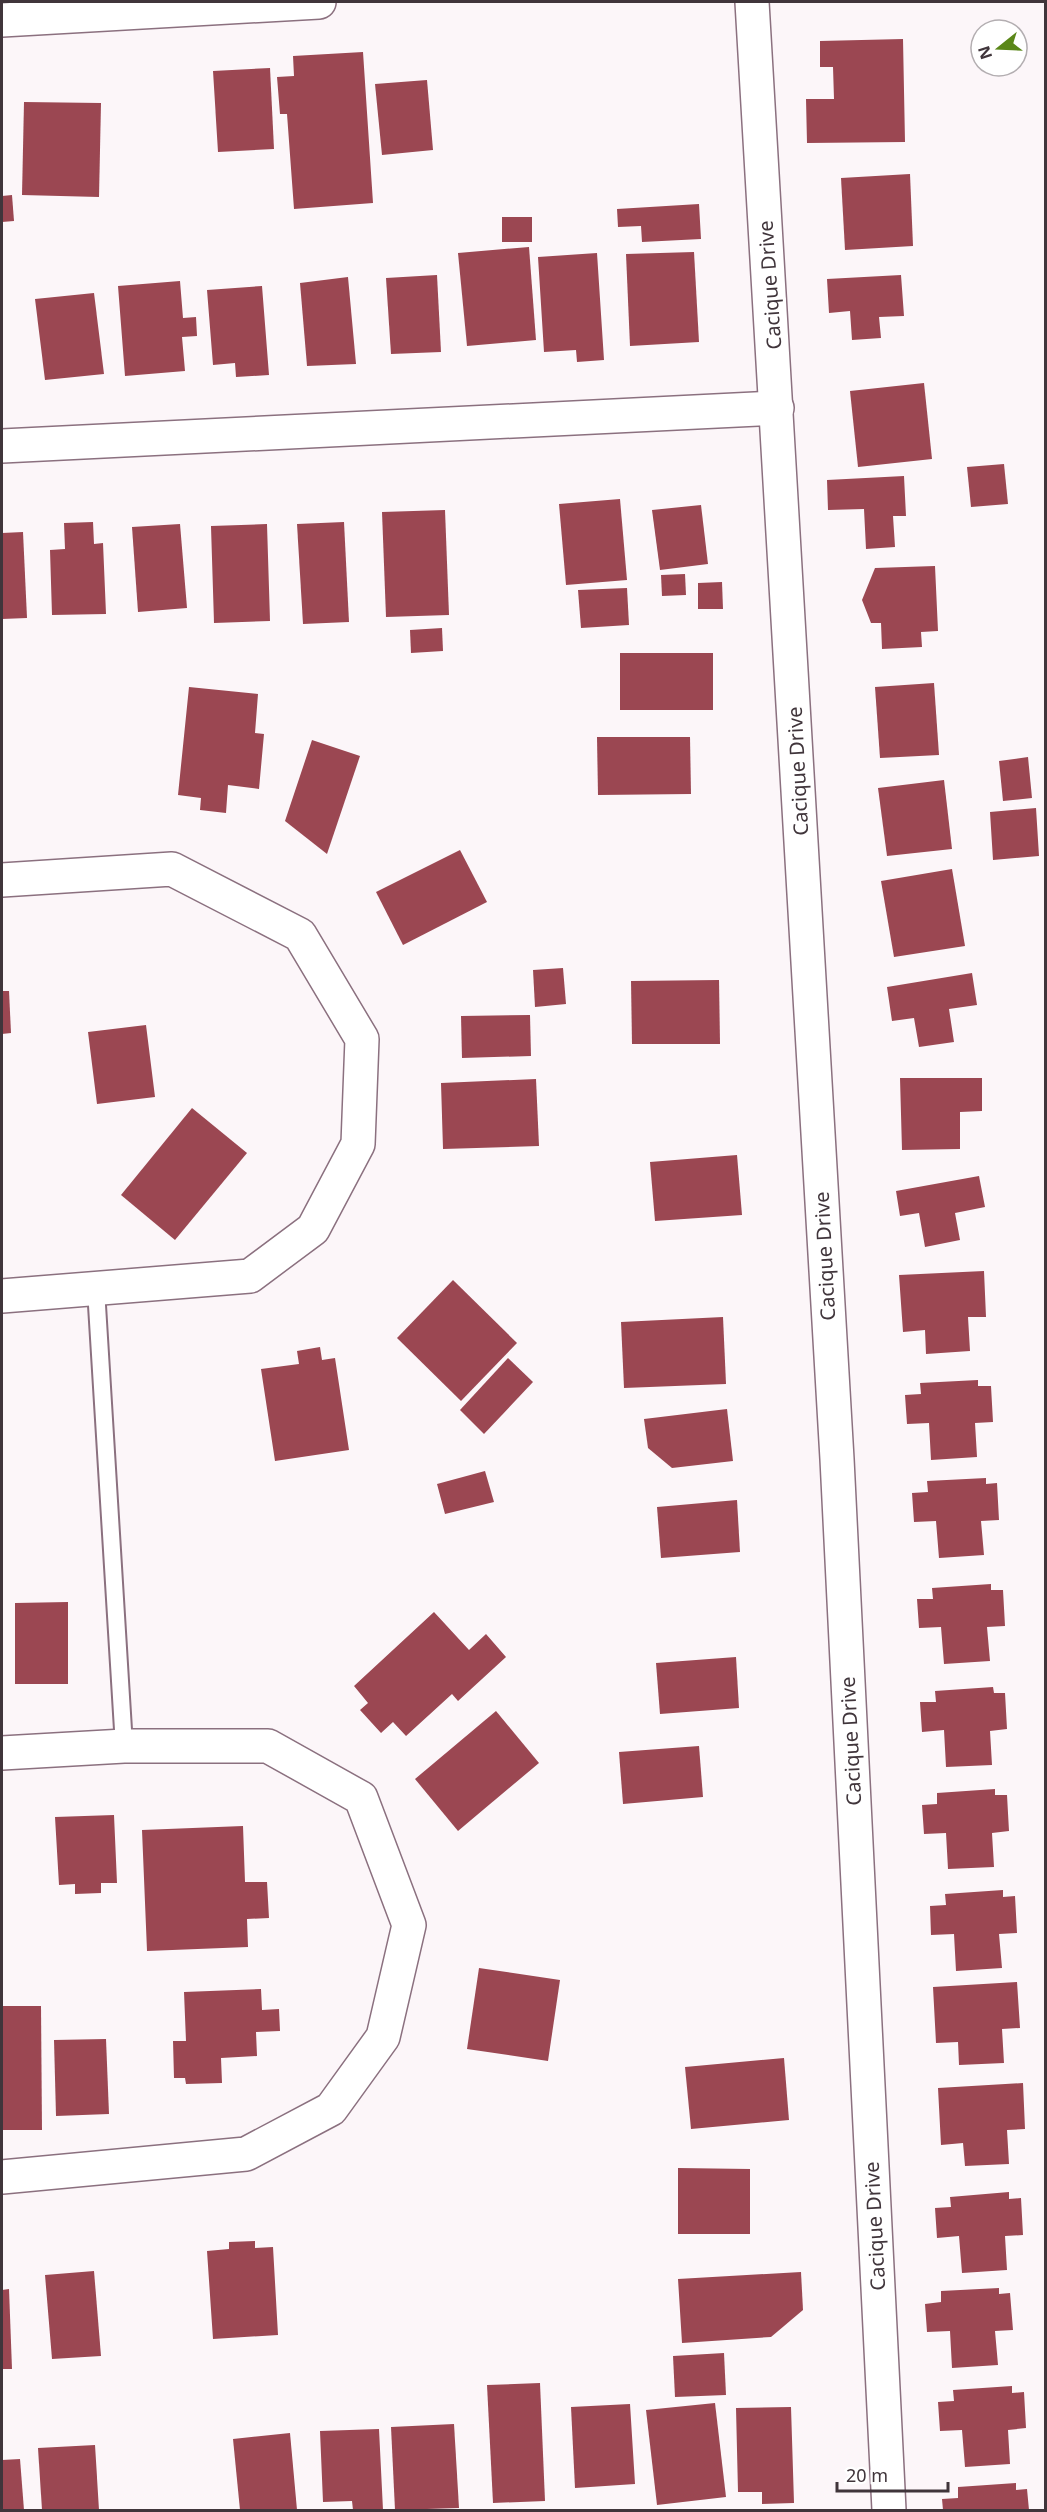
<svg xmlns="http://www.w3.org/2000/svg" width="1047" height="2512" viewBox="0 0 1047 2512" font-family="'Noto Sans',sans-serif">
<style>
.building{fill:#9b4752}
.lines{fill:none;stroke-linecap:round;stroke-linejoin:round}
.service-casing{stroke:#8b707f;stroke-width:20}
.minor-casing{stroke:#8b707f;stroke-width:36}
.service{stroke:#fff;stroke-width:16}
.minor{stroke:#fff;stroke-width:33}
.labels{text-anchor:middle;stroke-width:6;stroke-linejoin:round;paint-order:stroke}
.street-label{font-size:20px;fill:#40353b;stroke:#fff}
</style>
<rect width="100%" height="100%" fill="#fcf6f9"/>
<g class="building">
<path d="M903,39l2,103 -98,1 -1,-44h28l-1,-32h-13v-26z"/>
<path d="M363,52l10,151 -79,6 -7,-95h-7l-3,-37 17,-1 -1,-20z"/>
<path d="M270,68l4,81 -56,3 -5,-81z"/>
<path d="M427,80l6,70 -51,5 -7,-71z"/>
<path d="M24,102l77,1 -2,94 -77,-2z"/>
<path d="M910,174l3,72 -68,4 -4,-72z"/>
<path d="M12,195l2,26 -12,1v-26z"/>
<path d="M699,204l2,35 -59,3 -1,-16 -23,1 -1,-18z"/>
<rect x="502" y="217" width="30" height="25"/>
<path d="M529,247l7,93 -69,6 -9,-93z"/>
<path d="M694,252l5,90 -69,4 -4,-92z"/>
<path d="M597,253l7,107 -27,2 -1,-12 -32,2 -6,-95z"/>
<path d="M437,275l4,77 -50,2 -5,-76z"/>
<path d="M901,275l3,41 -25,1 2,21 -29,2 -2,-29 -21,2 -2,-34z"/>
<path d="M348,277l8,87 -49,2 -7,-83z"/>
<path d="M180,281l3,37 13,-1 1,19 -15,1 3,34 -60,5 -7,-90z"/>
<path d="M262,286l7,89 -33,2 -1,-14 -22,2 -6,-75z"/>
<path d="M94,293l10,81 -59,6 -10,-81z"/>
<path d="M924,383l8,76 -74,8 -8,-76z"/>
<path d="M1004,464l4,40 -37,3 -4,-40z"/>
<path d="M904,476l2,40h-13l2,31 -29,2 -2,-40 -36,1 -1,-30z"/>
<path d="M620,499l7,81 -61,5 -7,-81z"/>
<path d="M701,505l7,59 -48,6 -8,-60z"/>
<path d="M445,510l4,105 -63,2 -4,-105z"/>
<path d="M93,522l1,22 9,-1 3,71 -54,1 -2,-65 15,-1 -1,-26z"/>
<path d="M344,522l5,100 -46,2 -6,-100z"/>
<path d="M180,524l7,84 -49,4 -6,-85z"/>
<path d="M267,524l3,97 -56,2 -3,-97z"/>
<path d="M23,532l4,86 -25,1v-86z"/>
<path d="M935,566l3,65 -17,1 1,15 -40,2 -1,-26h-10l-9,-23 13,-32z"/>
<path d="M685,574l1,21 -24,1 -1,-21z"/>
<path d="M722,582l1,27h-25v-26z"/>
<path d="M627,588l2,37 -48,3 -3,-38z"/>
<path d="M442,628l1,23 -32,2 -1,-23z"/>
<rect x="620" y="653" width="93" height="57"/>
<path d="M934,683l5,72 -59,3 -5,-71z"/>
<path d="M189,687l69,7 -3,39 9,1 -5,55 -31,-4 -2,28 -26,-3 1,-12 -23,-3z"/>
<path d="M597,737h93l1,57 -93,1z"/>
<path d="M312,740l48,16 -33,98 -42,-33z"/>
<path d="M1028,757l4,41 -29,3 -4,-40z"/>
<path d="M944,780l8,69 -65,7 -9,-68z"/>
<path d="M1036,808l3,48 -46,4 -3,-48z"/>
<path d="M460,850l27,52 -84,43 -27,-53z"/>
<path d="M952,869l13,77 -71,11 -13,-76z"/>
<path d="M563,968l3,36 -31,3 -2,-37z"/>
<path d="M972,973l5,32 -28,4 5,33 -35,5 -5,-29 -22,3 -5,-34z"/>
<path d="M719,980l1,64h-88l-1,-63z"/>
<path d="M2,991h7l2,42 -9,1z"/>
<path d="M530,1015l1,41 -69,2 -1,-42z"/>
<path d="M146,1025l9,72 -58,7 -9,-72z"/>
<path d="M900,1078h82v33l-22,1v37l-58,1z"/>
<path d="M536,1079l3,67 -96,3 -2,-66z"/>
<path d="M192,1108l55,45 -72,87 -54,-45z"/>
<path d="M737,1155l5,60 -87,6 -5,-59z"/>
<path d="M979,1176l6,31 -30,6 5,27 -35,7 -6,-34 -19,3 -4,-25z"/>
<path d="M984,1271l2,46h-18l2,34 -44,3 -1,-24 -22,2 -4,-57z"/>
<path d="M453,1280l64,63 -56,58 -64,-63z"/>
<path d="M723,1317l3,67 -102,4 -3,-66z"/>
<path d="M320,1347l2,13 13,-2 14,92 -74,11 -14,-92 38,-5 -2,-13z"/>
<path d="M508,1358l25,24 -49,52 -24,-24z"/>
<path d="M978,1380v6h13l2,36 -18,1 2,34 -46,3 -2,-37 -22,1 -2,-29 16,-1 -1,-11z"/>
<path d="M727,1409l6,52 -61,7 -24,-20 -4,-29z"/>
<path d="M485,1471l9,31 -49,12 -8,-30z"/>
<path d="M986,1478v6l11,-1 2,37 -18,1 3,34 -45,3 -3,-37 -22,1 -2,-29 16,-1 -1,-11z"/>
<path d="M737,1500l3,52 -79,6 -4,-51z"/>
<path d="M991,1584v6h12l2,36 -18,1 3,34 -46,3 -3,-37 -22,1 -2,-29h16l-1,-11z"/>
<path d="M68,1602v82h-53v-81z"/>
<path d="M434,1612l35,38 17,-16 20,23 -48,44 -6,-7 -46,42 -13,-14 -12,11 -21,-23 8,-7 -14,-17z"/>
<path d="M736,1657l3,51 -79,6 -4,-51z"/>
<path d="M993,1687l1,6h11l2,36 -17,2 2,34 -46,2 -2,-37 -22,2 -2,-30h16l-1,-11z"/>
<path d="M496,1711l43,52 -81,68 -43,-52z"/>
<path d="M699,1746l4,51 -80,7 -4,-52z"/>
<path d="M995,1789v6h12l2,36 -17,2 2,34 -46,2 -2,-36 -22,1 -2,-29 15,-1v-11z"/>
<path d="M114,1815l3,68h-16v10l-26,1v-10l-16,1 -4,-68z"/>
<path d="M243,1826l2,56h22l2,36 -22,1 1,28 -101,4 -5,-121z"/>
<path d="M1003,1890v7l12,-1 2,37 -18,1 3,34 -46,3 -2,-37 -23,1 -1,-29 16,-1 -1,-11z"/>
<path d="M479,1968l81,12 -12,81 -81,-12z"/>
<path d="M1017,1982l3,46 -18,1 2,34 -45,2 -1,-23 -22,1 -3,-56z"/>
<path d="M261,1989l1,21 17,-1 1,22 -24,1 1,24 -36,2 1,25 -36,1 -1,-6h-11l-1,-37h13l-2,-49z"/>
<path d="M2,2006h39l1,124h-40z"/>
<path d="M106,2039l3,75 -53,2 -2,-76z"/>
<path d="M784,2058l5,62 -98,9 -6,-62z"/>
<path d="M1023,2083l2,46 -18,1 2,34 -44,2 -2,-23 -22,2 -3,-57z"/>
<path d="M678,2168l72,1v65h-72z"/>
<path d="M1009,2192v7l12,-1 2,37 -18,1 2,34 -45,3 -3,-37 -22,2 -2,-30 16,-1 -1,-10z"/>
<path d="M255,2241v7l18,-1 5,88 -65,4 -6,-88 22,-2v-7z"/>
<path d="M94,2271l7,85 -49,3 -7,-84z"/>
<path d="M801,2272l2,38 -32,27 -89,6 -4,-64z"/>
<path d="M999,2288v6l11,-1 3,37 -18,1 3,34 -46,3 -2,-37 -23,1 -2,-28 16,-2v-11z"/>
<path d="M9,2289l3,80h-10v-79z"/>
<path d="M724,2353l2,42 -51,2 -2,-41z"/>
<path d="M540,2383l5,118 -52,2 -6,-118z"/>
<path d="M1012,2386v7l12,-1 2,36 -18,2 2,34 -45,3 -3,-37 -22,1 -2,-29 16,-1 -1,-11z"/>
<path d="M715,2403l11,94 -69,8 -11,-95z"/>
<path d="M630,2404l5,80 -60,4 -4,-81z"/>
<path d="M791,2407l3,96 -32,1v-12h-24l-2,-84z"/>
<path d="M454,2424l5,84 -64,2 -4,-83z"/>
<path d="M379,2429l4,81h-30l-1,-9 -29,1 -3,-71z"/>
<path d="M290,2433l7,77h-57l-7,-71z"/>
<path d="M95,2445l4,65h-57l-4,-62z"/>
<path d="M20,2459l4,51h-22v-50z"/>
<path d="M1016,2483v7l11,-1 2,21h-86l-1,-11 16,-1v-11z"/>
</g>
<g class="lines">
<g class="service-casing">
<path id="service" d="M96,1289l28,457"/>
</g>
<g class="minor-casing">
<g id="minor">
<path d="M752,2l85,1457 52,1051"/>
<path d="M2,20l317,-18"/>
<path d="M2,446l775,-38"/>
<path d="M2,880l170,-11 128,66 62,104 -4,105 -45,85 -63,47 -248,20"/>
<path d="M2,1753l122,-7h144l93,52 48,127 -26,112 -52,72 -85,45 -244,23"/>
</g>
</g>
<use href="#service" class="service"/>
<use href="#minor" class="minor"/>
</g>
<g class="labels">
<g class="street-label">
<text transform="translate(770 285) rotate(-94)" y="7">Cacique Drive</text>
<text transform="translate(798 771) rotate(-93)" y="7">Cacique Drive</text>
<text transform="translate(825 1256) rotate(-93)" y="7">Cacique Drive</text>
<text transform="translate(851 1741) rotate(-93)" y="7">Cacique Drive</text>
<text transform="translate(875 2226) rotate(-93)" y="7">Cacique Drive</text>
</g>
</g>
<rect width="1047" height="2512" fill="none" stroke="#40353b" stroke-width="6"/>
<g transform="translate(999 48) rotate(252)"><circle r="28" fill="#ffffff" stroke="#b3aeb1" stroke-width="1.5"/>
<path d="M0-4.5L10 22L0 15L-10 22Z" fill="#5a8718"/>
<text y="-9" font-size="16" font-weight="bold" text-anchor="middle" fill="#40353b">N</text>
</g>
<path d="M837 2482v9h111v-9" fill="none" stroke="#40353b" stroke-width="3"/>
<text x="846" y="2482" font-size="18" fill="#40353b" stroke="#ffffff" stroke-width="4.5" paint-order="stroke">20 m</text>
</svg>
